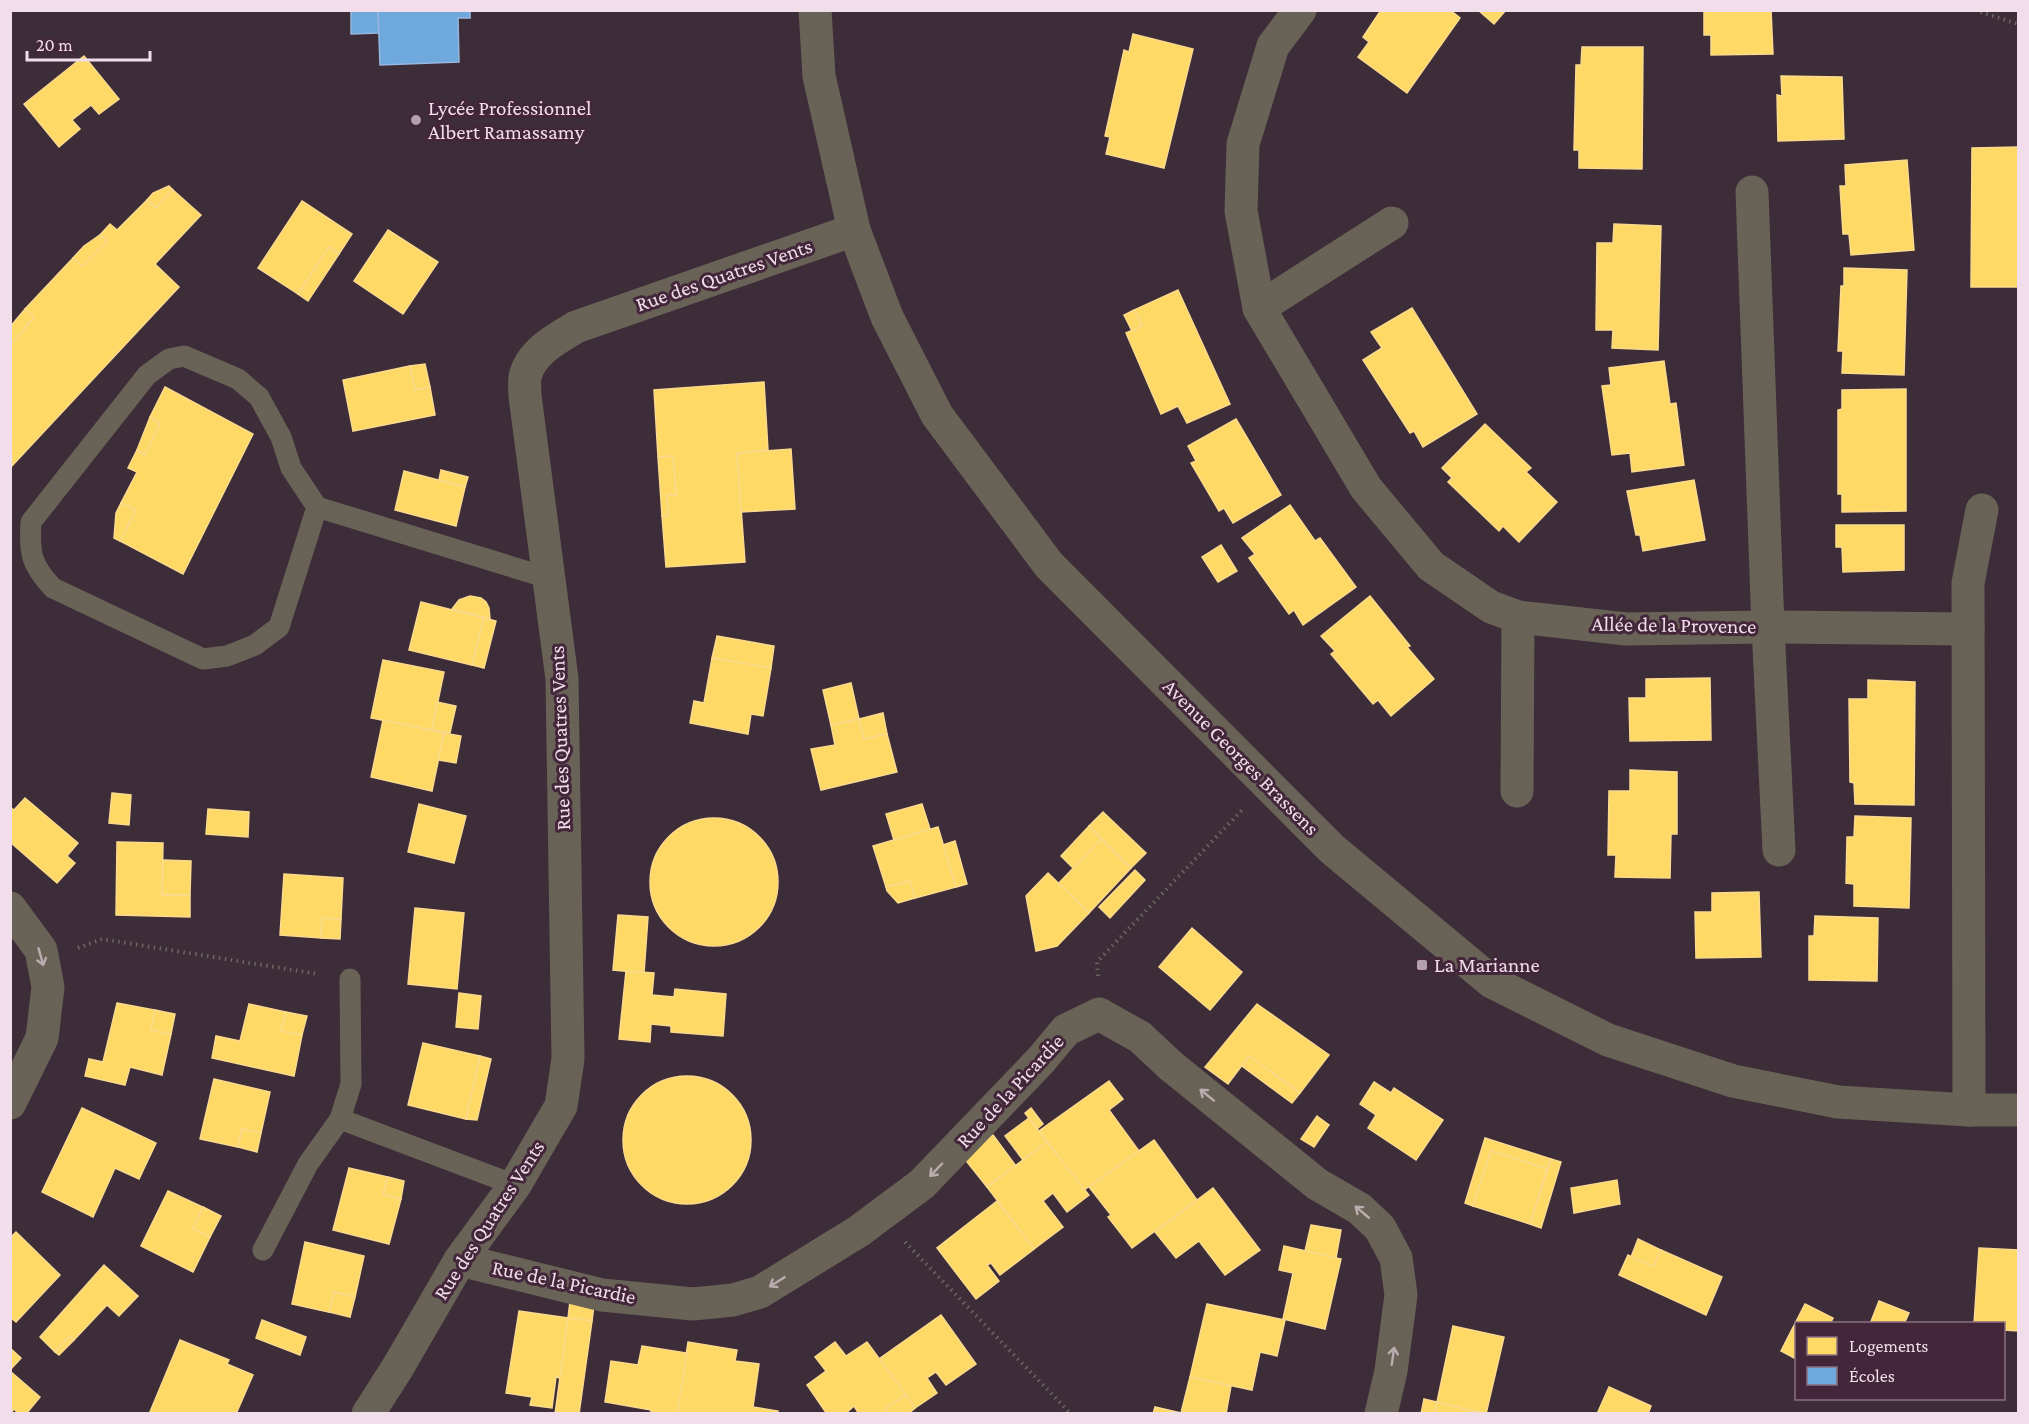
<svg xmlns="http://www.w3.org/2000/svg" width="2029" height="1424" viewBox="0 0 2029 1424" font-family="'Crimson Pro',serif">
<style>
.homes{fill:#ffd966;stroke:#fbda8e;stroke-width:1.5}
.schools{fill:#6fa8dc;stroke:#96b8e0;stroke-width:1.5}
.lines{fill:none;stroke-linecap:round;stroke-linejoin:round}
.path{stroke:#6d6660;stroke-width:4;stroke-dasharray:1.5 4.5;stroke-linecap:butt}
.service{stroke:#696357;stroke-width:21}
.minor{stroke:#696357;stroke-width:33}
.tertiary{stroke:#696357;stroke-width:33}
.oneway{stroke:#bbadaf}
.poi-dot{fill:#b3a0ac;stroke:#44263b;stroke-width:2}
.labels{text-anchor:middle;stroke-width:6;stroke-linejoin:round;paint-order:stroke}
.poi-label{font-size:21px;fill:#f2deea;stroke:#44263b;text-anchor:start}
.street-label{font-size:21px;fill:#f2deea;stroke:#44263b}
</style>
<rect width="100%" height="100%" fill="#3d2d38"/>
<g class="homes">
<path d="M1381,10h69l10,8 -53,75 -49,-36 11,-15 -6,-5z"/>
<path d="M1478,10h28l-12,14z"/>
<path d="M1704,10h67l2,44 -62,1v-20h-7z"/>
<path d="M1133,34l60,15 -29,119 -58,-14 4,-17 -5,-1 19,-86 5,2z"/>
<path d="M1582,47h61l-1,122 -63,-1v-18h-5l2,-85h5z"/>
<path d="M84,56l35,43 -20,15 -8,-9 -19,15 8,9 -21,18 -35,-43z"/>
<path d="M1781,76l61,1 2,62 -66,2 -1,-46 5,1z"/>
<path d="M2018,147v140h-47l1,-139z"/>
<path d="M1907,160l7,90 -63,5 -2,-21h-6l-3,-48h6l-1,-21z"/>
<path d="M169,186l4,4 -17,18 -9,-8 6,-7z"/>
<path d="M173,190l28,25 -46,49 24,23 -167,179 -2,-121 24,-28 -9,-8 48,-51 9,8 25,-25 -7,-6 10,-11 7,6 30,-30 9,8z"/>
<path d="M302,201l50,33 -13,20 -10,-7 -31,47 -40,-26z"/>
<path d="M1614,224l47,2 -3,124 -46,-2 1,-18h-17l1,-87h16z"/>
<path d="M388,230l50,32 -35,52 -49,-33z"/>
<path d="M100,235l7,6 -25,25 -9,-8 11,-12z"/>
<path d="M329,247l10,7 -31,47 -10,-7z"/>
<path d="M1844,268l63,2 -3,105 -62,-2 1,-22h-5l3,-65h3z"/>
<path d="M1178,290l52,114 -43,19 -9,-17 -17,8 -35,-81 16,-7 -8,-16z"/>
<path d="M1412,308l65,106 -54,33 -9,-16 -4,2 -47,-73 19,-12 -11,-16z"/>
<path d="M25,309l9,8 -23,28 -1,-18z"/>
<path d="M1134,310l8,16 -10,5 -8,-16z"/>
<path d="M1664,361l6,43 6,-1 8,62 -52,7 -2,-19 -18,2 -10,-69 9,-1 -2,-17z"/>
<path d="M425,364l5,23 -15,3 -5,-24z"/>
<path d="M410,366l5,24 15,-3 5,28 -82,16 -10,-51z"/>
<path d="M764,382l4,68 -31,3 8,109 -79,5 -4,-51 6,-1 -1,-20h9l-3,-39 -15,1 -4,-67z"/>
<path d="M165,387l88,47 -70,140 -63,-33 16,-31 -15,-7 16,-31 -9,-4 9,-18 8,5 15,-32 -10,-6z"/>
<path d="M1906,389v122l-64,1v-18h-4v-84l4,-1v-19z"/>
<path d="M150,417l10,6 -15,32 -8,-5z"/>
<path d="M1236,419l45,76 -48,28 -9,-15 -5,3 -28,-48 5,-2 -8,-15z"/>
<path d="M1485,424l46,44 -5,4 31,30 -38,40 -16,-16 -4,5 -51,-49 4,-4 -10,-10z"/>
<path d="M791,449l4,60 -54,3 -4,-59z"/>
<path d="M673,456l3,39h-9l1,20 -6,1 -4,-59z"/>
<path d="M441,470l27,7 -3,10 -26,-7z"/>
<path d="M404,471l61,16 -9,39 -61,-16z"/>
<path d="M1694,480l11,60 -62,11 -3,-16h-4l-9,-44z"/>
<path d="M121,503l15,7 -16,31 -6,-3 2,-25z"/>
<path d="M1290,505l25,36 5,-3 36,49 -53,38 -9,-15 -5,4 -40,-56 6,-4 -13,-16z"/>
<path d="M1836,525h68v45l-61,2 -1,-25h-6z"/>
<path d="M1221,545l16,26 -19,11 -16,-25z"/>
<path d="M470,596l11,2 5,4 3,6 1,11 -38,-10 7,-9z"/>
<path d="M1370,596l40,50 -3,1 27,32 -43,37 -13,-16 -5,4 -42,-50 4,-3 -14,-15z"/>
<path d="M421,602l63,16 -12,47 -63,-15z"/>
<path d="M484,618l12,3 -12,47 -12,-3z"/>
<path d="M717,636l57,10 -3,22 -59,-10z"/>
<path d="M712,658l59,10 -8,48 -12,-2 -3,20 -58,-11 4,-22 10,2z"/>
<path d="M383,660l61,12 -12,58 -61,-12z"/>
<path d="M1710,678l1,62 -81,1 -1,-43h17v-19z"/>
<path d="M1868,680l47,2 -1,123 -59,-1 -1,-21 -4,-1 -1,-83h19z"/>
<path d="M851,683l8,36 -28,6 -8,-35z"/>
<path d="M437,702l19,4 -6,27 -18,-3z"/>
<path d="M883,713l4,21 -23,5 -5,-20z"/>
<path d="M859,719l5,20 23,-5 10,38 -76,18 -10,-41 24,-4 -4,-20z"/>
<path d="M383,720l61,13 -12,58 -61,-14z"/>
<path d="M444,733l17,3 -5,27 -18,-3z"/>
<path d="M1630,770l47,2v62h-6l-1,44 -55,-1 1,-22h-8l1,-64h21z"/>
<path d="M112,793l19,2 -2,30 -20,-2z"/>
<path d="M25,798l53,45 -11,13 8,7 -18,20 -47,-41v-35l4,3z"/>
<path d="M419,804l47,12 -12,47 -46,-11z"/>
<path d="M922,804l8,25 -36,11 -8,-26z"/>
<path d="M208,809l41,3 -1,25 -42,-3z"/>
<path d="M1103,812l43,41 -15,15 -42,-42z"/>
<path d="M1855,816l56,2 -2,90 -55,-2v-22l-8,-1 1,-46h7z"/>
<circle cx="714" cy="882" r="64"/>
<path d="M1089,826l12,13 -28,29 -12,-12z"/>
<path d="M938,827l18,60 -41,11 -5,-17 -24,6 -13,-41z"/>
<path d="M1101,839l30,29 -42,45 -31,-29z"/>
<path d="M955,841l12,43 -11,3 -13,-42z"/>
<path d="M117,842l46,1 -1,52h28v22l-74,-2z"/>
<path d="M163,860l28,1 -1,34h-28z"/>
<path d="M1135,870l10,10 -35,38 -11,-11z"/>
<path d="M1048,873l41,40 -32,33 -21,5 -10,-55z"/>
<path d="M284,874l59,4 -2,41 -19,-1 -1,20 -41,-3z"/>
<path d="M910,881l5,17 -17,5 -11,-12 -1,-4z"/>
<path d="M1759,892l2,65 -65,1 -1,-46h17v-19z"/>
<path d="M415,908l49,5 -7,76 -49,-5z"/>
<path d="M618,915l30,2 -4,56 -31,-3z"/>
<path d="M1815,916l63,2 -1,63 -68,-1v-44h5z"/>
<path d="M322,918l19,1 -1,20 -19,-1z"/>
<path d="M1192,928l50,44 -32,38 -51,-43z"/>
<path d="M626,971l28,2 -2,22 22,2 1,-8 51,5 -3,42 -52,-4v-6l-20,-2 -1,18 -31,-3z"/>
<path d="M459,993l22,3 -3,33 -22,-2z"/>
<path d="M117,1003l38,7 -4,20 20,4 -9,41 -32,-8 -5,18 -40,-9 4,-17 14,3z"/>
<path d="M249,1004l37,8 -5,19 21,4 -8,41 -82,-18 4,-22 24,5z"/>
<path d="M1257,1004l72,51 -29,38 -51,-37 -21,28 -23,-17z"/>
<path d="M155,1010l20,4 -4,20 -20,-4z"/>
<path d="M286,1012l21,4 -5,19 -21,-4z"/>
<path d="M423,1043l57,13 -14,63 -58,-14z"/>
<path d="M480,1056l11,3 -14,61 -11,-1z"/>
<path d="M1249,1056l51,37 -8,10 -50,-37z"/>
<circle cx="687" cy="1140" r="64"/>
<path d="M214,1079l56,13 -9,41 -19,-4 -4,18 -38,-8z"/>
<path d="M1109,1081l14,18 -14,11 30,41 -55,39 -45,-59z"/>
<path d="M1374,1082l17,11 3,-5 49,32 -27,40 -48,-32 8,-13 -16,-11z"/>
<path d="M82,1108l74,35 -17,36 -24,-11 -22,49 -51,-25z"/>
<path d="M1031,1108l12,16 -6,5 -12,-16z"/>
<path d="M1317,1116l12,9 -15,22 -13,-8z"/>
<path d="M1029,1118l18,24 -24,18 -18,-24z"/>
<path d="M242,1129l19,4 -4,19 -19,-5z"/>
<path d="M993,1135l23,31 -29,21 -23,-29z"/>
<path d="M1485,1138l66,21 -4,10 -56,-18 -18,55 -8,-3z"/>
<path d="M1154,1140l43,60 -65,48 -24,-31 3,-2 -22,-28z"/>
<path d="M1047,1142l42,53 -22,17 -14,-19 -10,8 20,26 -29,22 -47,-62z"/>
<path d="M1491,1151l56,18 -17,55 -57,-18z"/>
<path d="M1551,1159l10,3 -20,66 -11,-4z"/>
<path d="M349,1168l39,9 -5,17 18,5 -12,45 -56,-14z"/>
<path d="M388,1177l16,4 -3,18 -18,-5z"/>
<path d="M1617,1180l3,24 -46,9 -3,-25z"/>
<path d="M1213,1188l47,62 -35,25 -26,-34 -23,17 -21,-26z"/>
<path d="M168,1191l35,16 -10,22 17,8 -17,35 -52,-26z"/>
<path d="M997,1201l37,48 -34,26 -9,-12 -4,2 12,16 -23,18 -39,-51z"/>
<path d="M203,1207l18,9 -11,21 -17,-8z"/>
<path d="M1311,1225l30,5 -5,28 -31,-7z"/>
<path d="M16,1232l44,43 -44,47 -6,-5v-54l3,-2 -3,-3v-20z"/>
<path d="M1638,1239l23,11 -8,17 -22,-10z"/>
<path d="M305,1242l59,14 -9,41 -21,-5 -5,20 -37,-8z"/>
<path d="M1284,1246l57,13 -16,70 -42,-10 10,-46 -14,-3z"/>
<path d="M1979,1248l39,2v81l-14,-1v-6h-30z"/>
<path d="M1661,1250l61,27 -16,38 -87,-40 9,-20 25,12z"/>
<path d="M104,1265l34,31 -19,20 -12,-11 -33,35 -4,-4 -15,16 -15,-15z"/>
<path d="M334,1292l21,5 -5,20 -21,-5z"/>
<path d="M570,1301l24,4 -2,16 -24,-3z"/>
<path d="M1879,1301l30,12 -5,11h-34z"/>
<path d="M1207,1304l78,16 -8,36 -17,-4 -8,38 -62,-13z"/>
<path d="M1805,1304l28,14 -3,6h-34v35l-15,-8z"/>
<path d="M519,1311l49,7 -8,60 -4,-1 -4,31 -22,-3 2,-8 -26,-4z"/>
<path d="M941,1315l35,49 -30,21 -10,-13 -9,6 10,15 -22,15 -36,-49z"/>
<path d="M568,1318l24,3 -13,93h-24z"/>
<path d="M262,1320l44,17 -6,18 -44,-17z"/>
<path d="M1453,1326l51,11 -18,77 -49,-12z"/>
<path d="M70,1336l4,4 -15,15 -4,-3z"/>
<path d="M180,1340l49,20 -2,4 26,11 -17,39h-82l-4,-2z"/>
<path d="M688,1342l49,8 -2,11 24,3 -6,43 25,4 -1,3h-100z"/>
<path d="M835,1342l11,14 21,-14 39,53 -21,14 3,5h-29l-5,-8 -9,8h-18l-20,-29 19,-14 -11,-14z"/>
<path d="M642,1346l45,7 -10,61h-26v-4l-46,-8 6,-41 27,4z"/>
<path d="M10,1348l11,10 -11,12z"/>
<path d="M10,1371l30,26 -14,17h-7l-5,-5 -4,5z"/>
<path d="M1190,1377l41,9 -5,28h-73l2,-7 26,6z"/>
<path d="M1609,1387l42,19 -3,8h-51z"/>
<path d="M906,1395l9,13 -7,6h-20l-3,-5z"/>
<path d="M1424,1399l13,3 -3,12h-13z"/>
<path d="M1437,1402l47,12h-50z"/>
</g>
<g class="schools">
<path d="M351,10h27l1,23 -28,1z"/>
<path d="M378,10h92v8h-12l1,44 -79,3z"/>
</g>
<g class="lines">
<g class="path">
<path d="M1975,10l43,14"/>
<path d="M78,948l24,-9 216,35"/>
<path d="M1098,976l-1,-14 145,-152"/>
<path d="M905,1242l166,172"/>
</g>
<g class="service">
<path d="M317,507l-38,120 -24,18 -28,11 -24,3 -150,-71c-22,-23 -24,-35 -22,-66l116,-147 22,-16 15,-3 54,23 21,18 22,40 10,31 26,39 231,71"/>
<path d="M340,1119l175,66"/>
<path d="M263,1250l45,-86 32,-45 11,-35 -1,-105"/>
</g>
<g class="minor">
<path d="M1300,10l-27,36 -30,98 -2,67 18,97 107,180 65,78 60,41 27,10 108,12 142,-2 200,2"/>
<path d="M1752,192l16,435 11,223"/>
<path d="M1259,308l133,-85"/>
<path d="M1517,791l1,-174"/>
<path d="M10,908l31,42 7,37 -6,51 -32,65"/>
<path d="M1969,1110l-1,-527 14,-73"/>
<path d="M460,1260l142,35 91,9 40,-4 27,-8 99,-61 63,-47 119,-124 25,-30 33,-16 41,23 31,29 146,118 43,25 20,19 16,30 5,37 -10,76 -10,43"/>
<path d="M368,1414l30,-47 62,-107 55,-75 46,-79 7,-47 -6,-380 -37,-283c0,-6 -1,-13 0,-19 5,-24 32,-39 51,-50l278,-97"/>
</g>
<path class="tertiary" d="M815,10l4,66 35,154 33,87 50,98 112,150 283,284 160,133 116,58 125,41 105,21 131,8h49"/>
</g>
<defs><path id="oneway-shaft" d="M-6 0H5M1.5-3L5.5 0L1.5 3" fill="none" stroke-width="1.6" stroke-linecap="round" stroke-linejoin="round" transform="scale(1.5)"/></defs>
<g class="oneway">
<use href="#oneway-shaft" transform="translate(41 957) rotate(74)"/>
<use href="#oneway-shaft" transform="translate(1207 1095) rotate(-141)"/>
<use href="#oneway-shaft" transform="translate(936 1170) rotate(134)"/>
<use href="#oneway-shaft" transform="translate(1362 1212) rotate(-140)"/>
<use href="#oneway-shaft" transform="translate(777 1282) rotate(148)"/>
<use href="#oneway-shaft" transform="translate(1393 1356) rotate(-82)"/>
</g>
<g class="poi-dot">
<circle cx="416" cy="120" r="6"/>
<rect x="1416" y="959" width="12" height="12" rx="3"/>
</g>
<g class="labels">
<g class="poi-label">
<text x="428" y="115">Lycée Professionnel<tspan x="428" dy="24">Albert Ramassamy</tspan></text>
<text x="1434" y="972">La Marianne</text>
</g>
<g class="street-label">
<text transform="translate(724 275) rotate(-19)" y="7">Rue des Quatres Vents</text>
<text transform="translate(1674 625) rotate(1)" y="7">Allée de la Provence</text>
<text transform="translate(560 738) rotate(-92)" y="7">Rue des Quatres Vents</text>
<text transform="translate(1241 757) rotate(45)" y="7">Avenue Georges Brassens</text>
<text transform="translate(1010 1091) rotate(-47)" y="7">Rue de la Picardie</text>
<text transform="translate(489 1220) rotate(-57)" y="7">Rue des Quatres Vents</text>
<text transform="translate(564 1282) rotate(12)" y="7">Rue de la Picardie</text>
</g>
</g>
<rect width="2029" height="1424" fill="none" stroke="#f2deea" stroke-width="24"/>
<rect x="1795" y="1322" width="210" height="78" fill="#44263b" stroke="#8a7081" stroke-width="1.5"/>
<rect x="1807" y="1337" width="30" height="18" fill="#ffd966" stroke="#8a7081" stroke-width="1.5"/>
<text x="1849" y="1352" font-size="18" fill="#f2deea">Logements</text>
<rect x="1807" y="1367" width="30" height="18" fill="#6fa8dc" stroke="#8a7081" stroke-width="1.5"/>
<text x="1849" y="1382" font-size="18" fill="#f2deea">Écoles</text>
<path d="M27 51v9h123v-9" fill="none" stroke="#f2deea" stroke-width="3"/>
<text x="36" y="51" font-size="18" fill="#f2deea" stroke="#44263b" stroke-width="4.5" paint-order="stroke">20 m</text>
</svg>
